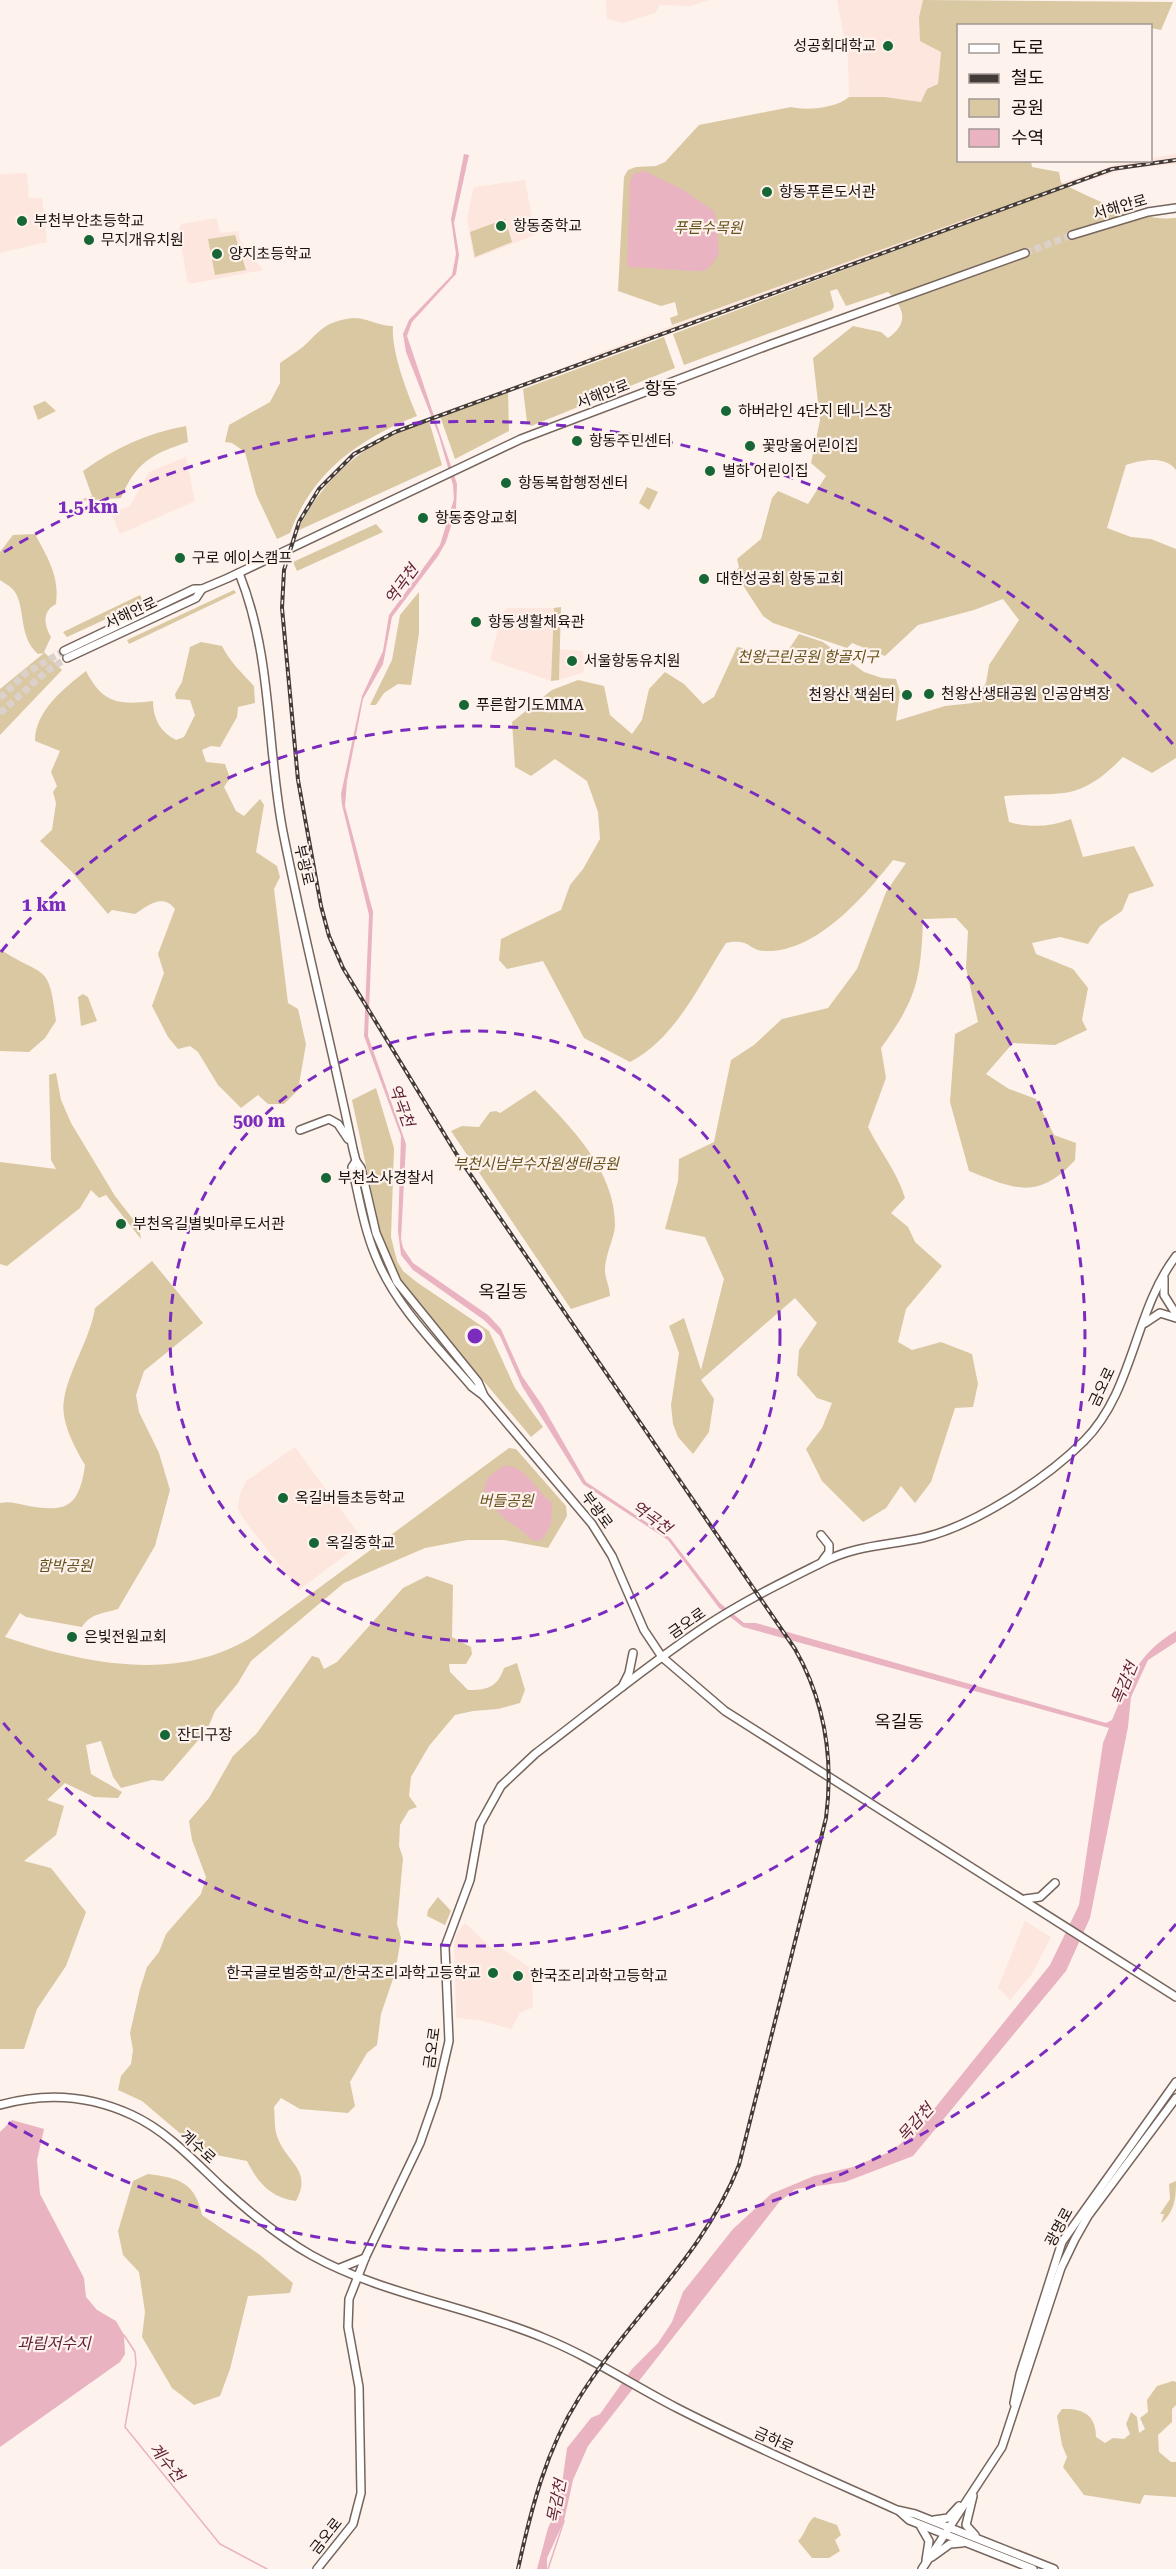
<svg xmlns="http://www.w3.org/2000/svg" width="1176" height="2569" viewBox="0 0 1176 2569" font-family="'Roboto Serif','Noto Sans KR',serif">
<style>
.built{fill:#fde6dd}
.green{fill:#d9c8a2}
.water{fill:#e9b3c1}
.lines{fill:none;stroke-linecap:round;stroke-linejoin:round}
.stream{stroke:#e9b3c1;stroke-width:1.5}
.secondary-tunnel{stroke:#dcd0cb;stroke-width:7;stroke-dasharray:7 3.5;stroke-linecap:butt}
.secondary-casing{stroke:#76655d;stroke-width:10}
.secondary{stroke:#fff;stroke-width:7}
.rail-casing{stroke:#423b38;stroke-width:4}
.rail{stroke:#fef2ec;stroke-width:1.5;stroke-dasharray:4.5;stroke-linecap:butt}
.ring{fill:none;stroke:#7b2cbf;stroke-width:3;stroke-dasharray:10 8}
.poi-dot{fill:#176736;stroke:#fef2ec;stroke-width:2}
.labels{text-anchor:middle;stroke-width:4.5;stroke-linejoin:round;paint-order:stroke}
.poi-label{font-size:15px;fill:#18120f;stroke:#fef2ec;text-anchor:start}
.street-label{font-size:15px;fill:#18120f;stroke:#fef2ec}
.park-label{font-size:15px;font-style:italic;fill:#66521c;stroke:#fef2ec}
.water-label{font-size:16px;font-style:italic;fill:#632339;stroke:#fef2ec}
.quarter-label{font-size:18px;fill:#18120f;stroke:#fef2ec}
.centre{fill:#7b2cbf;stroke:#fef2ec;stroke-width:3}
.ring-label{font-size:18px;text-anchor:middle;font-weight:bold;fill:#7b2cbf;stroke:#fef2ec;stroke-width:4.5;stroke-linejoin:round;paint-order:stroke}
</style>
<rect width="100%" height="100%" fill="#fef2ec"/>
<g class="built">
<path d="M606,0h103l-18,6 -31,-1 -5,8 -32,10 -16,-4z"/>
<path d="M837,0h86l-4,17 22,34 -3,34 -17,17 -36,-5h-36l-1,-39z"/>
<path d="M1176,154v10l-51,5 -57,18 -7,-4 53,-18z"/>
<path d="M27,173l2,25h13l5,44 -47,11v-79z"/>
<path d="M525,180l10,55 -61,24 -7,-41 6,-28 2,-3z"/>
<path d="M982,212l3,5 -395,146 -2,-6z"/>
<path d="M217,218l3,15 18,-2 2,9 23,30 -73,14 -3,-4 -8,-50 2,-6z"/>
<path d="M186,457l9,44 -75,33 -9,-21 19,-7 19,-34z"/>
<path d="M507,608h47l-3,73 -61,-21 12,-47z"/>
<path d="M560,649l23,2 1,21 -25,8z"/>
<path d="M295,1447l69,94 -65,49 -55,-70 -6,-12 2,-14 6,-13z"/>
<path d="M1025,1921l26,16 -19,37 -22,26 -12,-12z"/>
<path d="M465,1923l29,27 4,-4 34,23 1,38 -13,6 -9,16 -33,-9 -22,-2 -2,-74 2,-10z"/>
</g>
<g class="green">
<path d="M923,0l250,2 -12,28 -10,-2 -1,-2 -23,-2 -169,2v134l73,1 1,6 27,5 2,11c32,16 79,39 115,35v252c-11,-15 -35,-10 -50,-5l-19,63 24,9 20,2 25,10v209l-24,15 -29,-16c-46,47 -61,34 -119,39l5,26c21,6 41,5 62,-3l12,38 51,-11 20,40 -25,8 -7,17 -22,15 -12,18 -28,-7 -28,6 4,11 37,15 15,19 -6,32 5,10 -32,15 -42,-2 -27,31 23,15 27,10 18,36 22,8 -1,17c-38,42 -62,28 -106,11l-19,-69 5,-68 23,-12 -12,-54 2,-37 -12,-13 -33,1c-2,59 -6,80 -42,129l5,30 -18,49c12,25 29,44 37,71l-14,15 17,14 7,15 27,24 -36,43 -8,33 14,8 29,-8 31,12 6,30 -5,23 -18,1 -24,74 -16,21 -14,-17 -15,22 -23,14 -41,-41 -16,-32 16,-21 10,-25 -15,-5 -20,-23 2,-25 18,-27 -22,-25 -94,82 13,19 -5,33 -16,22 -15,-17 -5,-13 -2,-19 8,-52 -10,-27 15,-8 17,52 23,-91 -19,-42 -40,-8 13,-48 1,-22 35,-17 17,-82 23,-15 28,-26 46,-11 29,-39 29,-77 20,-29 -13,-3c-29,37 -77,93 -128,91 -17,0 -14,-13 -39,-8 -27,42 -50,95 -96,119l-46,-24 -41,-77 -36,8 -8,-9 2,-21 60,-29 9,-25 13,-16 17,-30 -2,-27 -11,-31 -32,-22 -24,17 -16,-9 -3,-45 40,-32 26,-10 26,6 6,29 22,19 10,-14 7,-31 16,-17 19,12 19,20 11,-7 23,-50 48,8 14,-21 24,8 41,30 18,6 14,1 4,13 -4,29 49,-15 28,-3 13,-20 3,-18 30,-45 -16,-21 -29,11 -56,15 -33,31 -33,-13 -5,5 -74,-25 -10,-7 -28,-43 4,-6 -2,-8 24,-20 11,-41 6,-7 30,13 18,-28 -15,-13 9,-43 -7,-62 40,-32 28,6 7,6c21,-15 17,-29 0,-46l-42,14 -9,-17 -7,2 4,15 -2,4 -148,55 -11,-31 312,-117 -2,-4 -311,112 -2,-7 8,-3 -3,-13 -14,4 -43,-15 6,-114 4,-7 8,-3 20,-1 9,-4 34,-37 92,-18c17,4 45,1 58,-10h36l36,5 6,-13 11,-5 3,-32 -21,-11 -1,-24z"/>
<path d="M505,219l7,23 -37,15 -5,-25z"/>
<path d="M235,235l11,35 -31,5 -7,-36z"/>
<path d="M353,318c15,0 25,8 40,8 -2,25 14,66 24,90 -58,23 -105,56 -127,117l-13,6 -21,-45 -11,-42 -13,-9 -7,-1 4,-17 41,-23 10,-19v-20c8,-6 17,-11 24,-17 19,-18 21,-24 49,-28z"/>
<path d="M664,337l11,31 -144,58 -4,-4 -4,-33z"/>
<path d="M508,392l1,39 -54,28 -15,-43z"/>
<path d="M45,401l11,10 -18,9 -5,-14z"/>
<path d="M429,421l13,44 -145,66c28,-56 71,-93 132,-110z"/>
<path d="M186,426l2,16c-36,12 -52,20 -67,56l-43,3 14,-5 -9,-25c32,-23 64,-38 103,-45z"/>
<path d="M647,487l11,5 -9,18 -10,-7z"/>
<path d="M376,524l7,8 -86,39 -4,-9z"/>
<path d="M35,534c12,23 25,42 21,70 -14,7 -12,21 -5,33l-7,15 18,18 -62,65v-46l44,-36 -6,1c-20,-18 -12,-44 -23,-62 -3,-5 -11,-9 -15,-12v-28l13,-17z"/>
<path d="M234,590l2,3 -107,51 -2,-4z"/>
<path d="M419,592v41l-8,52 -13,-1 -14,9 -8,12h-6l22,-45 8,-45z"/>
<path d="M140,595l3,7 -76,35 -4,-5z"/>
<path d="M561,607l-2,73 -8,1 3,-73z"/>
<path d="M201,642l21,4c8,16 20,27 32,40l1,17 -17,4 -1,10 -17,30 -9,-1 -9,4 4,12 19,2 5,14 -6,9 12,24 8,5 16,-17 4,6 -8,47 21,14 3,11 -6,12 14,114 10,6 8,35 -8,46 -14,14h-16l-10,-9 -17,13 -23,-23 -20,-33 -8,-6 -12,3 -10,-12 -16,-31 12,-33 -6,-19 17,-45c-12,-16 -27,-4 -40,5l-23,-4 -4,4 -36,-42 -32,-31 12,-11 4,-27 -3,-11 4,-6 -6,-14 9,-21 -25,-10c0,-30 29,-53 51,-70 17,33 33,34 67,30 0,17 7,31 23,39l8,-3 11,-22 -5,-15 -14,-1 -1,-5 7,-12 8,-35z"/>
<path d="M0,949c44,30 49,11 56,72l-11,17 -16,14 -29,-1z"/>
<path d="M83,994l5,3 9,24 -16,5 -3,-29z"/>
<path d="M56,1073l5,27 10,23 44,73 24,31 2,12 -35,-44 -7,3 -8,-8 -11,18 -73,58 -7,-2v-102l56,7 -5,-9 -2,-85z"/>
<path d="M376,1088l18,60 -3,89 6,24 6,10 15,12 71,48 26,57 28,39 -12,10 -127,-150 -17,-34 -7,-21 -28,-132z"/>
<path d="M535,1090c36,37 80,80 80,135 0,12 -10,29 -10,45 0,9 5,17 5,26l-39,13 -120,-178 11,-5 17,1 11,-15 6,-1 4,2z"/>
<path d="M152,1261l51,62 -59,48 -8,24 3,17 20,41 11,37 -15,56 -37,63c-16,5 -27,4 -36,18l-56,-10 -6,-4 -15,24c80,27 175,47 250,-2l254,-187 7,1 50,57 1,10 -19,32 -44,-8h-37l-42,8 -81,35 -93,78 -13,22 -23,28 -8,19 -44,51 -11,-1 -31,8 -8,-11 -12,-36 -15,4 5,29 31,18 -4,6 -24,-1 -29,-14 -18,17 17,6 -8,29 -32,26 27,7 35,44 -20,54 -29,43 -13,40h-24v-546c8,-2 16,0 24,2 41,8 55,4 61,-40 -10,-17 -25,-44 -21,-65 4,-29 26,-60 31,-92z"/>
<path d="M427,1576l26,9 -1,52 19,10 1,7 -6,10h-17l1,8 18,18c19,0 29,-2 36,-22l13,-5 8,27 -5,13 -22,6 -25,2 -18,4 -26,31 -18,31 -2,19 8,11 -8,3 -9,15 -1,21 4,12 -6,66 4,14 -6,35 -14,41 -4,31 -10,8 -17,29 5,24 -7,7 -48,-4 -19,-11 -7,9c1,9 0,21 3,29 9,27 36,33 19,65 -25,-3 -38,-18 -49,-40l-36,-7 -22,-13 -47,-40 -24,-11 3,-14 10,-12 2,-14 -3,-17 10,-44 7,-22 12,-15 7,-18 35,-40 5,-17 -14,-37 -3,-19 20,-23 24,-42 24,-23 55,-77 7,2 5,11 13,-7 66,-74z"/>
<path d="M438,1897l13,14 -6,14 -18,-9 1,-6z"/>
<path d="M148,2174c31,4 47,8 54,41l58,40 33,28 -3,10 -42,3 -18,73 -10,27 -26,9 -22,-17 -30,-51 3,-25 -6,-40 -16,-17 -5,-24 15,-50z"/>
<path d="M1176,2181c0,16 -1,31 -15,42l3,-9h-4l10,-15 -1,-15z"/>
<path d="M1173,2381l3,1v23l-4,4v13l-14,13 1,17 12,10h5v35l-32,-2 -4,9 -56,-9 -21,-28 4,-10 -5,-12 -5,-29 5,-7c21,-1 34,6 34,28l9,6 8,-5 11,1 6,-5 -4,-10 5,-12 6,5 2,16 6,-4 -5,-11 8,-6 -1,-12 10,-14z"/>
<path d="M814,2517l23,8 4,10 -6,5 5,11 -11,7h-17l-14,-17c7,-6 8,-17 16,-24z"/>
</g>
<g class="water">
<path d="M464,154l5,1 -15,68 5,32 -3,19 -44,48 -5,14 50,148 -1,26 -10,32 -8,14 -46,61 -9,47 -20,35 -16,82 -2,25 28,106 -5,124 38,108 -5,95 2,9 10,15 75,52 13,14 21,47 20,29 44,77 84,56 50,65 24,20h12l350,100 6,-3c17,-40 25,-66 64,-89v11l-28,18 -17,37 -3,30 -38,191 -24,53 -153,185 -68,26 -49,7 -16,12 -192,245 -15,34 -9,41 -17,37v11h-10l11,-41 11,-23 8,-57 24,-30 9,-4 32,-45 26,-26 14,-21 11,-30 50,-63 38,-35 43,-18 39,-9 39,-16 26,-22 132,-164 29,-60 24,-162 6,-15 -366,-101 -24,-19 -51,-68 -85,-56 -61,-98 -22,-50 -16,-16 -71,-50 -12,-15 -3,-24 3,-95 -37,-100 5,-121 -27,-110 -1,-11 21,-98 21,-45 6,-36 51,-70 14,-46 -1,-14 -14,-49 -33,-84 -3,-18 6,-14 43,-45 4,-21 -5,-35z"/>
<path d="M644,171l38,18 33,23 4,41c-3,6 -8,14 -15,18 -4,1 -65,-4 -77,-4l3,-85 3,-8z"/>
<path d="M505,1465c24,4 29,24 47,38l-1,21 -9,16 -9,1c-21,-22 -35,-19 -49,-51l4,-13z"/>
<path d="M12,2120l32,9 -7,31 3,34 44,84 2,19 11,13 19,11 8,14 1,19 -5,8 -120,85v-315z"/>
</g>
<g class="lines">
<g class="stream">
<path d="M124,2335l11,17 1,12 -11,63 95,117 47,25"/>
<path d="M548,2569l16,-48"/>
</g>
<g class="secondary-tunnel">
<path d="M1025,253l47,-18"/>
<path d="M0,698l26,-25 38,-22"/>
<path d="M0,713l48,-43 19,-12"/>
</g>
<g class="secondary-casing">
<g id="secondary">
<path d="M1072,235l76,-23 28,-4"/>
<path d="M239,573c34,85 27,171 44,259 21,106 48,211 70,317l3,12 5,7 15,65 21,49 81,100 6,14"/>
<path d="M64,651l130,-62h8l26,-11 293,-139 251,-95 253,-91"/>
<path d="M67,658l129,-60 6,-9"/>
<path d="M300,1130l29,-11 9,5 10,15"/>
<path d="M356,1161l-4,6c7,30 12,62 24,90 20,50 62,90 96,130l12,9 108,128 20,32 32,74 18,27 63,54 451,286"/>
<path d="M1164,1278v17l12,19"/>
<path d="M1145,1323l15,-10 16,5"/>
<path d="M821,1535l8,10v7l-6,8"/>
<path d="M622,1687l7,-14 4,-20"/>
<path d="M1025,1899l15,-2 15,-14"/>
<path d="M0,2105c46,-13 89,-10 132,10 35,16 63,47 91,73 26,24 56,49 88,67 72,40 157,51 233,83 47,19 88,47 133,70 72,37 147,69 220,102l18,4 139,55"/>
<path d="M340,2268l25,-10"/>
<path d="M1014,2403l6,-29 42,-132 114,-160"/>
<path d="M973,2496l-7,29 9,10"/>
<path d="M899,2511l10,9 124,49"/>
<path d="M934,2520l14,-2 11,-12"/>
<path d="M921,2527l8,14 -3,19"/>
<path d="M932,2557l18,-13 12,-1"/>
<path d="M317,2569l36,-45 8,-31 -2,-106 -11,-60 1,-28 17,-43 54,-113 16,-46 13,-56 -4,-94 25,-67 10,-56 21,-38 34,-32c57,-43 112,-89 171,-128 36,-24 77,-44 115,-63 35,-18 64,-17 101,-25 52,-12 124,-59 162,-97 50,-50 50,-130 92,-185"/>
<path d="M922,2569l80,-122 59,-179 14,-29 13,-23 88,-118"/>
</g>
</g>
<use href="#secondary" class="secondary"/>
<g class="rail-casing">
<path id="rail" d="M518,2569c13,-60 28,-119 61,-171 50,-80 125,-143 160,-233l87,-347c8,-61 -1,-116 -31,-169l-338,-494 -114,-187 -14,-32 -8,-30 -23,-126 -16,-172 2,-38 15,-48 20,-33 35,-35 41,-22 717,-263 64,-9"/>
</g>
<use href="#rail" class="rail"/>
</g>
<g class="ring">
<circle cx="475" cy="1336" r="305"/>
<path d="M1 952A610 610 0 1 1 1 1720"/>
<path d="M1176 1924A915 915 0 0 1 4 2120M4 552A915 915 0 0 1 1176 748"/>
</g>
<g class="poi-dot">
<circle cx="888" cy="46" r="6"/>
<circle cx="767" cy="192" r="6"/>
<circle cx="22" cy="221" r="6"/>
<circle cx="501" cy="226" r="6"/>
<circle cx="89" cy="240" r="6"/>
<circle cx="217" cy="254" r="6"/>
<circle cx="726" cy="411" r="6"/>
<circle cx="577" cy="441" r="6"/>
<circle cx="750" cy="446" r="6"/>
<circle cx="710" cy="471" r="6"/>
<circle cx="506" cy="483" r="6"/>
<circle cx="423" cy="518" r="6"/>
<circle cx="180" cy="558" r="6"/>
<circle cx="704" cy="579" r="6"/>
<circle cx="476" cy="622" r="6"/>
<circle cx="572" cy="661" r="6"/>
<circle cx="929" cy="694" r="6"/>
<circle cx="907" cy="695" r="6"/>
<circle cx="464" cy="705" r="6"/>
<circle cx="326" cy="1178" r="6"/>
<circle cx="121" cy="1224" r="6"/>
<circle cx="283" cy="1498" r="6"/>
<circle cx="314" cy="1543" r="6"/>
<circle cx="72" cy="1637" r="6"/>
<circle cx="165" cy="1735" r="6"/>
<circle cx="493" cy="1973" r="6"/>
<circle cx="518" cy="1976" r="6"/>
</g>
<g class="labels">
<g class="poi-label">
<text x="876" y="51" text-anchor="end">성공회대학교</text>
<text x="779" y="197">항동푸른도서관</text>
<text x="34" y="226">부천부안초등학교</text>
<text x="513" y="231">항동중학교</text>
<text x="101" y="245">무지개유치원</text>
<text x="229" y="259">양지초등학교</text>
<text x="738" y="416">하버라인 4단지 테니스장</text>
<text x="589" y="446">항동주민센터</text>
<text x="762" y="451">꽃망울어린이집</text>
<text x="722" y="476">별하 어린이집</text>
<text x="518" y="488">항동복합행정센터</text>
<text x="435" y="523">항동중앙교회</text>
<text x="192" y="563">구로 에이스캠프</text>
<text x="716" y="584">대한성공회 항동교회</text>
<text x="488" y="627">항동생활체육관</text>
<text x="584" y="666">서울항동유치원</text>
<text x="941" y="699">천왕산생태공원 인공암벽장</text>
<text x="895" y="700" text-anchor="end">천왕산 책쉼터</text>
<text x="476" y="710">푸른합기도MMA</text>
<text x="338" y="1183">부천소사경찰서</text>
<text x="133" y="1229">부천옥길별빛마루도서관</text>
<text x="295" y="1503">옥길버들초등학교</text>
<text x="326" y="1548">옥길중학교</text>
<text x="84" y="1642">은빛전원교회</text>
<text x="177" y="1740">잔디구장</text>
<text x="481" y="1978" text-anchor="end">한국글로벌중학교/한국조리과학고등학교</text>
<text x="530" y="1981">한국조리과학고등학교</text>
</g>
<g class="street-label">
<text transform="translate(1120 207) rotate(-16)" y="5">서해안로</text>
<text transform="translate(603 394) rotate(-21)" y="5">서해안로</text>
<text transform="translate(131 613) rotate(-25)" y="5">서해안로</text>
<text transform="translate(304 865) rotate(77)" y="5">부광로</text>
<text transform="translate(1102 1387) rotate(-65)" y="5">금오로</text>
<text transform="translate(597 1510) rotate(54)" y="5">부광로</text>
<text transform="translate(687 1623) rotate(-35)" y="5">금오로</text>
<text transform="translate(432 2048) rotate(-82)" y="5">금오로</text>
<text transform="translate(198 2147) rotate(42)" y="5">계수로</text>
<text transform="translate(1059 2227) rotate(-62)" y="5">광명로</text>
<text transform="translate(774 2440) rotate(24)" y="5">금하로</text>
<text transform="translate(326 2536) rotate(-52)" y="5">금오로</text>
</g>
<g class="park-label">
<text x="708" y="233">푸른수목원</text>
<text x="808" y="662">천왕근린공원 항골지구</text>
<text x="536" y="1169">부천시남부수자원생태공원</text>
<text x="506" y="1506">버들공원</text>
<text x="65" y="1571">함박공원</text>
</g>
<g class="water-label">
<text transform="translate(401 584) rotate(-54)" y="6">역곡천</text>
<text transform="translate(402 1105) rotate(70)" y="6">역곡천</text>
<text transform="translate(652 1517) rotate(36)" y="6">역곡천</text>
<text transform="translate(1124 1683) rotate(-68)" y="6">목감천</text>
<text transform="translate(915 2122) rotate(-48)" y="6">목감천</text>
<text x="54" y="2349">과림저수지</text>
<text transform="translate(167 2462) rotate(51)" y="6">계수천</text>
<text transform="translate(556 2501) rotate(-79)" y="6">목감천</text>
</g>
<g class="quarter-label">
<text x="661" y="395">항동</text>
<text x="503" y="1298">옥길동</text>
<text x="899" y="1728">옥길동</text>
</g>
</g>
<circle cx="475" cy="1336" r="9" class="centre"/>
<g class="ring-label">
<text x="88" y="513">1.5 km</text>
<text x="44" y="911">1 km</text>
<text x="259" y="1127">500 m</text>
</g>
<rect x="957" y="24" width="195" height="138" fill="#fef2ec" stroke="#a29894" stroke-width="1.5"/>
<rect x="969" y="44" width="30" height="9" fill="#ffffff" stroke="#a29894" stroke-width="1.5"/>
<text x="1011" y="54" font-size="18" fill="#18120f">도로</text>
<rect x="969" y="74" width="30" height="9" fill="#423b38" stroke="#a29894" stroke-width="1.5"/>
<text x="1011" y="84" font-size="18" fill="#18120f">철도</text>
<rect x="969" y="99" width="30" height="18" fill="#d9c8a2" stroke="#a29894" stroke-width="1.5"/>
<text x="1011" y="114" font-size="18" fill="#18120f">공원</text>
<rect x="969" y="129" width="30" height="18" fill="#e9b3c1" stroke="#a29894" stroke-width="1.5"/>
<text x="1011" y="144" font-size="18" fill="#18120f">수역</text>
</svg>
